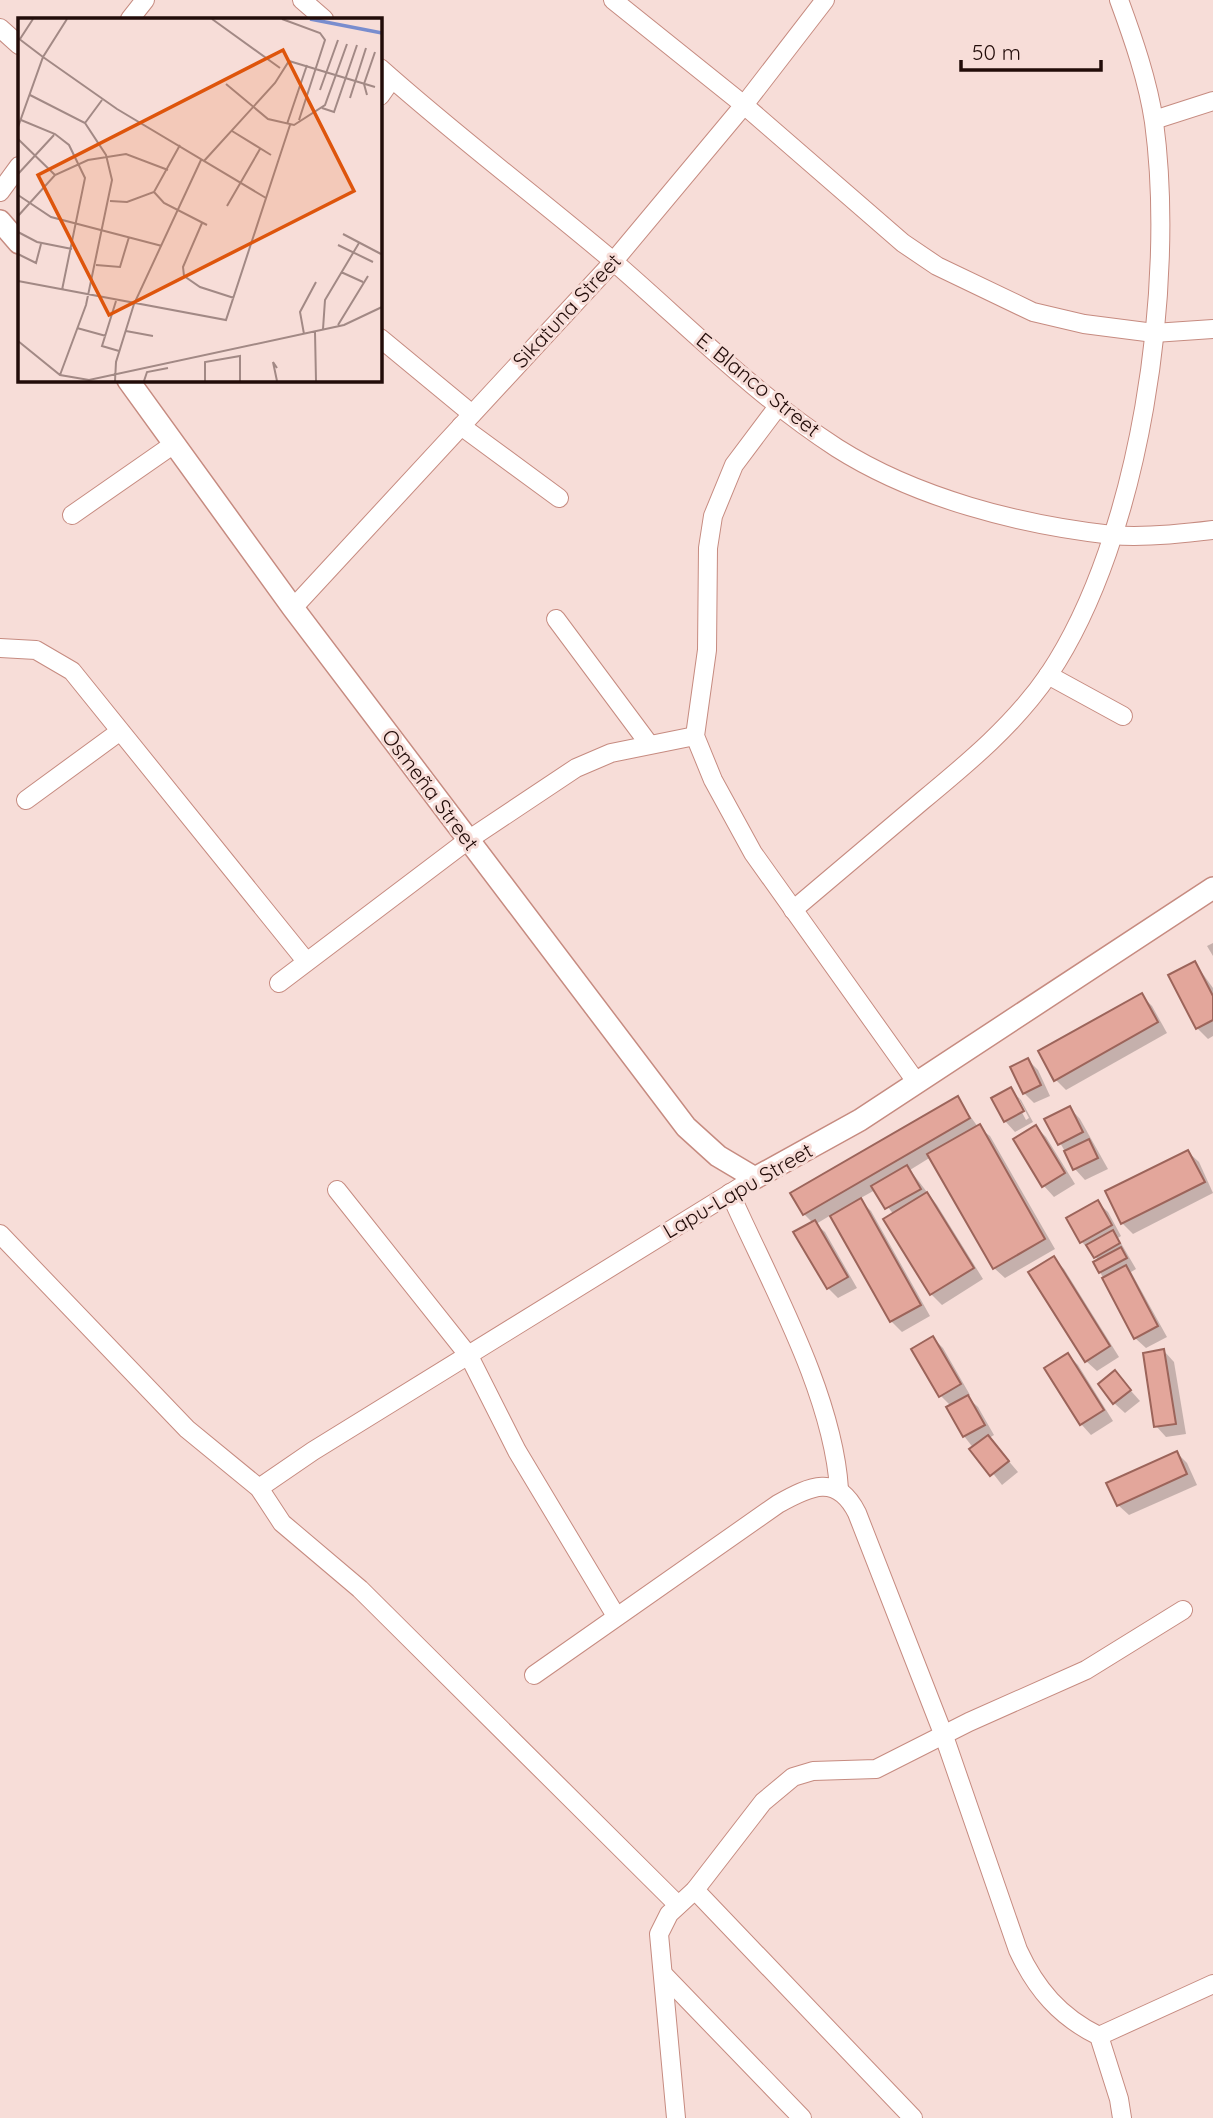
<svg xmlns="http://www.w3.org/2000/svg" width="1213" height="2118" viewBox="0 0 1213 2118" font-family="Quicksand,sans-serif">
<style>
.shadow{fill:#0003;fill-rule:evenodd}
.building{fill:#e3a69b;stroke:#9c645a;stroke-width:2}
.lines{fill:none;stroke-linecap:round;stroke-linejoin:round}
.minor-casing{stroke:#c68b80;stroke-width:20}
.tertiary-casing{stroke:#c68b80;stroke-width:24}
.minor{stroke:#fff;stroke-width:18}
.tertiary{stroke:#fff;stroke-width:21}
.labels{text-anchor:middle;stroke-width:6;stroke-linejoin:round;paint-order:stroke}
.street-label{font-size:21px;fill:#220c09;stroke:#f7ddd8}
.inset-river{fill:none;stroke:#798dce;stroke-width:3.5}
.inset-road{fill:none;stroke:#a28985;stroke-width:2}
.view{fill:#de550c;fill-opacity:0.15;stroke:#de550c;stroke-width:3.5}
.inset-edge{fill:none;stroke:#220c09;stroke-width:3.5}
</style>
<rect width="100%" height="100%" fill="#f7ddd8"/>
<g class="shadow">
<path d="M1213,943v13l-6,-10z"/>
<path d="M1195,963l18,25v48l-5,3 -11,-11z"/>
<path d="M1141,995l11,11 15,27 -101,57 -10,-10z"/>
<path d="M1028,1060l10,10 12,26 -16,7 -10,-10z"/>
<path d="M1010,1089l11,11 12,22 -18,10 -10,-11zM1015,1099h4l10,19 -3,2z"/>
<path d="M957,1098l21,29 12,9 65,113 -50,29 -11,-10 -63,-111 -21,13 27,35 46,74 -41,26 -11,-11 -45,-74 8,-5 -19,-25 -16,9 12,12 59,105 -28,16 -11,-11 -60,-106 -15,9 9,8 32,56 -19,10 -10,-10 -15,-65 -9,-9z"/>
<path d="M1070,1108l10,11 28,50 -23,11 -10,-11 -28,-49z"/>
<path d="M1036,1127l10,10 29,47 -21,13 -10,-11 -29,-46z"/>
<path d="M1188,1152l11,10 14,31 -80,41 -11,-11 -15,-31z"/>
<path d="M1097,1202l11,10 13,24 -3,2 18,31 -5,3 36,65 -21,11 -11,-10 -35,-66 -1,-11 -17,-19 -14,-23z"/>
<path d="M1053,1258l11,11 55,88 -22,14 -11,-10z"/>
<path d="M933,1338l10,10 27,47 -3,2 11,10 16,28 -5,3 29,34 -16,13 -38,-49 -13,-30 -10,-10z"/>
<path d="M1164,1351l10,11 12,72 -20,3 -10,-11z"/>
<path d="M1068,1355l10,10 35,56 -22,14 -10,-11z"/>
<path d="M1115,1373l25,28 -15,12 -11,-10z"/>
<path d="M1177,1453l10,10 10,22 -68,30 -11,-10z"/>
</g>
<g class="building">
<path d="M1195,961l18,35v24l-17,9 -28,-54z"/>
<path d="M1142,993l16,29 -104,59 -16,-30z"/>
<path d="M1028,1058l13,27 -18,9 -13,-27z"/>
<path d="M1011,1087l13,24 -20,11 -13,-24z"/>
<path d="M958,1096l12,22 -167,97 -13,-22z"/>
<path d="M1070,1106l13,26 -25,13 -14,-26z"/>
<path d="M980,1124l65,115 -52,30 -66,-115z"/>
<path d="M1036,1125l29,48 -23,14 -29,-48z"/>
<path d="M1089,1139l9,19 -25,12 -9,-19z"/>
<path d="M1188,1150l17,32 -84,42 -16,-33z"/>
<path d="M907,1165l14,24 -36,20 -14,-23z"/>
<path d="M927,1192l47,76 -44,27 -47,-76z"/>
<path d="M861,1198l60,107 -31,17 -60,-106z"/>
<path d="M1098,1200l14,25 -32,18 -14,-25z"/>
<path d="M815,1220l33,57 -21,12 -34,-57z"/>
<path d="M1113,1230l7,13 -26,15 -8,-13z"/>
<path d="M1121,1247l6,11 -28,15 -6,-11z"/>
<path d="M1054,1256l56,90 -25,16 -57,-90z"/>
<path d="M1126,1265l32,61 -24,13 -32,-61z"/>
<path d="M933,1336l28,48 -22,13 -28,-48z"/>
<path d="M1164,1349l12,75 -22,3 -11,-74z"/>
<path d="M1068,1353l36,57 -24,15 -36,-57z"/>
<path d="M1115,1370l16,20 -18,14 -15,-20z"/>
<path d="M968,1395l17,30 -22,12 -17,-30z"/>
<path d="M988,1435l21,26 -19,15 -21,-27z"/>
<path d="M1177,1451l10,23 -70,32 -11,-23z"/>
</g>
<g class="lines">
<g class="minor-casing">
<g id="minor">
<path d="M302,0l22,19"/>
<path d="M613,0l131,105 159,138 34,23 96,46 51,12 70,9 59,-4"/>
<path d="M130,19l15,-19"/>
<path d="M0,28l19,17"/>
<path d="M380,68c75,67 156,128 233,193 73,63 142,134 224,187 79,50 183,77 275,87 32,3 69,-1 101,-5"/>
<path d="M380,96l12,-17"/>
<path d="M1154,120l59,-19"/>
<path d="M0,192l19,-26"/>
<path d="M380,338l92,76"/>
<path d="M779,405l-45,60 -21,51 -5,32 -1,102 -12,86 18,44 40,73 164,230"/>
<path d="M461,426l98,72"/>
<path d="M72,515l102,-71"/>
<path d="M293,608l320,-346 131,-157 81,-105"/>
<path d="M556,619l93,125"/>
<path d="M0,648l36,2 36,21 234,290"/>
<path d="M1048,675l75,41"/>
<path d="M26,800l93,-68"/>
<path d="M793,910c43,-36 86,-73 129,-109 46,-38 93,-77 127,-127 92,-138 127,-389 105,-552 -6,-41 -21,-84 -35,-122"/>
<path d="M279,983l189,-143 108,-72 35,-15 84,-17"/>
<path d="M337,1190l132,166 48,95 99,165"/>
<path d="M730,1193c39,88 103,200 109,296"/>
<path d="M0,1234l187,195 72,59 23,35 78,66 318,316"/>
<path d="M259,1488l54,-37 442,-273"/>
<path d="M534,1675l244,-171c32,-18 59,-31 79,9l87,223 74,214c18,39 42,67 81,86l20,63 3,19"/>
<path d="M695,1890l218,228"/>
<path d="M663,1974l139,144"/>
<path d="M1099,2036l114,-52"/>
<path d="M676,2118l-17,-184 10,-20 26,-24 68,-88 30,-25 20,-6 63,-2 93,-47 117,-52 97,-60"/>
</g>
</g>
<g class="tertiary-casing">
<g id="tertiary">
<path d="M0,221l19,22"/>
<path d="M128,380l165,228 393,519 32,29 37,22 105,-58 353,-232"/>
</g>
</g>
<use href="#minor" class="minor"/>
<use href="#tertiary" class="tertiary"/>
</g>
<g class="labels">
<g class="street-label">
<text transform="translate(567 311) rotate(-47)" y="7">Sikatuna Street</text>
<text transform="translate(758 385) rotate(39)" y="7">E. Blanco Street</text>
<text transform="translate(430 790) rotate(53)" y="7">Osmeña Street</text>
<text transform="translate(738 1191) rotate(-30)" y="7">Lapu-Lapu Street</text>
</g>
</g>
<g transform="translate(18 18)">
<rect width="364" height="364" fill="#f7ddd8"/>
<path class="inset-river" d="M292,1l72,14"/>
<path class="inset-road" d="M194,1l68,49M264,1l38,14 5,7 -26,80M0,20l25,19M2,21l13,-20M25,39l74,52 149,89M208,66l42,35 26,6 31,-20 22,-61M302,72l18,-50M12,77l55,28 21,32 6,25 -26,125 -26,70M349,77l-3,-11 11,-32M332,80l16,-50M304,90l12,4 23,-67M3,102l34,14 14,11 16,33 -23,112M67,105l17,-23M269,106l20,-59M0,109l25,-70 24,-38M214,113l39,24M0,121l37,36M186,143l71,-78 14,-22 86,26M0,156l36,-39M136,174l10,11 43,22M0,177l33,22 111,29M92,183l17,1 27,-10 26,-47M209,188l33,-57M0,198l37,-41 33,-15 38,-6 42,16M184,205l-19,44 1,9 16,11 34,11M0,214l19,10 35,7M325,216l38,20M320,227l35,17M0,236l18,9 5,-19M78,247l24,2 9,-30M323,254l22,10M0,263l208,39 64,-195M98,283l-14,45 17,5M320,307l30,-49M59,310l29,8M305,311l2,-29 34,-57M108,313l27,5M297,314l1,49M286,316l-4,-22 16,-30M0,323l42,34 29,5 255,-55 38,-18M259,350l-4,-6 4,19M97,363l1,-19 18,-58 67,-144M126,363l3,-9 21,-4M187,363v-19l35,-6v25"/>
<path class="view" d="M265,32l71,141 -245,124 -71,-140z"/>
<rect width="364" height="364" class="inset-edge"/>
</g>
<path d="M961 60v10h140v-10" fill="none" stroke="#220c09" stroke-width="3.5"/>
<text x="972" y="60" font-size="21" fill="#220c09" stroke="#f7ddd8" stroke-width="5" paint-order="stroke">50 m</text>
</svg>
